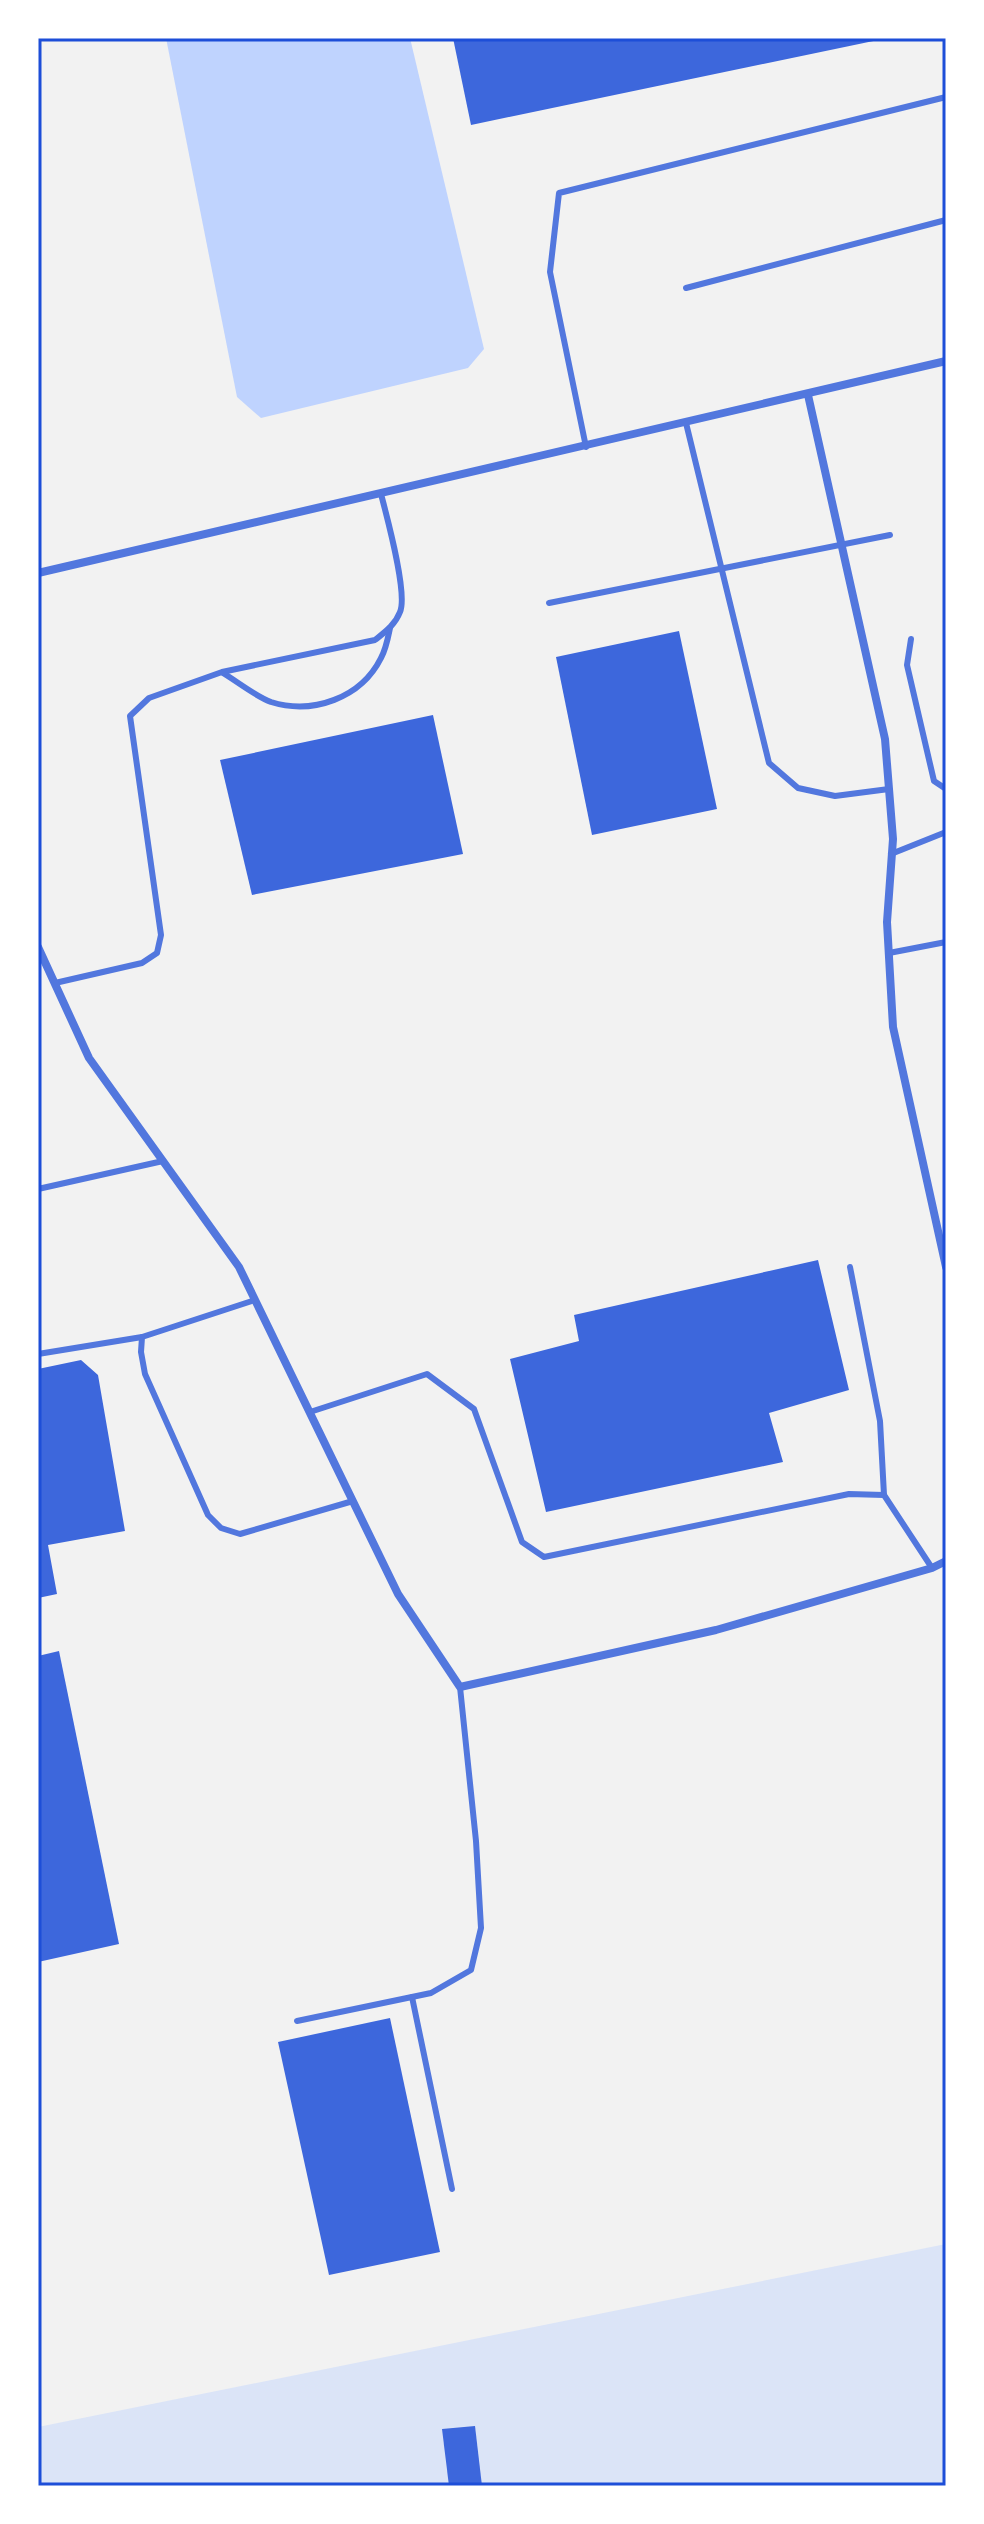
<svg xmlns="http://www.w3.org/2000/svg" width="984" height="2524" viewBox="0 0 984 2524" font-family="'PT Sans',sans-serif">
<style>
.green{fill:#dbe4f7}
.water{fill:#bfd3fe}
.building{fill:#3d67dc}
.lines{fill:none;stroke-linecap:round;stroke-linejoin:round}
.service{stroke:#5277de;stroke-width:6}
.minor{stroke:#5277de;stroke-width:8}
.neatline{fill:none;stroke:#1d4ed8;stroke-width:3}
</style>
<rect width="100%" height="100%" fill="#f2f2f2"/>
<path class="green" d="M946,2244v242h-908v-59z"/>
<path class="water" d="M166,38h244l74,311 -16,19 -207,50 -24,-21z"/>
<g class="building">
<path d="M453,38h430v1l-412,86z"/>
<path d="M679,631l38,178 -125,26 -36,-178z"/>
<path d="M433,715l30,139 -211,41 -32,-135z"/>
<path d="M818,1260l31,130 -80,23 14,49 -237,50 -36,-153 69,-18 -5,-26z"/>
<path d="M81,1360l17,15 27,156 -77,14 9,49 -19,4v-229z"/>
<path d="M59,1651l60,293 -81,18v-306z"/>
<path d="M390,2018l50,234 -111,23 -51,-233z"/>
<path d="M475,2426l7,60h-33l-7,-57z"/>
</g>
<g class="lines">
<g class="service">
<path d="M686,288l260,-68"/>
<path d="M686,423l83,340 29,25 37,8 54,-7"/>
<path d="M586,447l-36,-175 9,-79 387,-96"/>
<path d="M549,603l341,-68"/>
<path d="M911,639l-4,26 27,116 12,8"/>
<path d="M223,673c15,9 32,23 48,29 42,13 90,-4 110,-44 5,-9 7,-20 9,-30"/>
<path d="M891,854l55,-22"/>
<path d="M889,953l57,-11"/>
<path d="M55,983l87,-20 15,-10 4,-18 -31,-219 19,-18 73,-26 153,-32c10,-8 20,-15 25,-28 8,-18 -13,-95 -19,-118"/>
<path d="M38,1189l125,-28"/>
<path d="M850,1267l30,154 4,74"/>
<path d="M255,1300l-113,37 -1,15 4,22 63,141 13,13 19,6 113,-33"/>
<path d="M38,1354l104,-17"/>
<path d="M310,1412l117,-38 47,35 48,133 22,15 305,-63 35,1 48,73"/>
<path d="M412,1997l40,192"/>
<path d="M297,2021l134,-28 40,-23 10,-42 -5,-87 -16,-154"/>
</g>
<g class="minor">
<path d="M808,395l77,344 8,100 -6,83 6,105 53,240"/>
<path d="M38,573l908,-212"/>
<path d="M38,947l51,111 150,209 159,327 62,93 256,-57 216,-62 14,-7"/>
</g>
</g>
<rect width="984" height="2524" fill="none" stroke="#ffffff" stroke-width="80"/>
<rect x="40" y="40" width="904" height="2444" class="neatline"/>
</svg>
